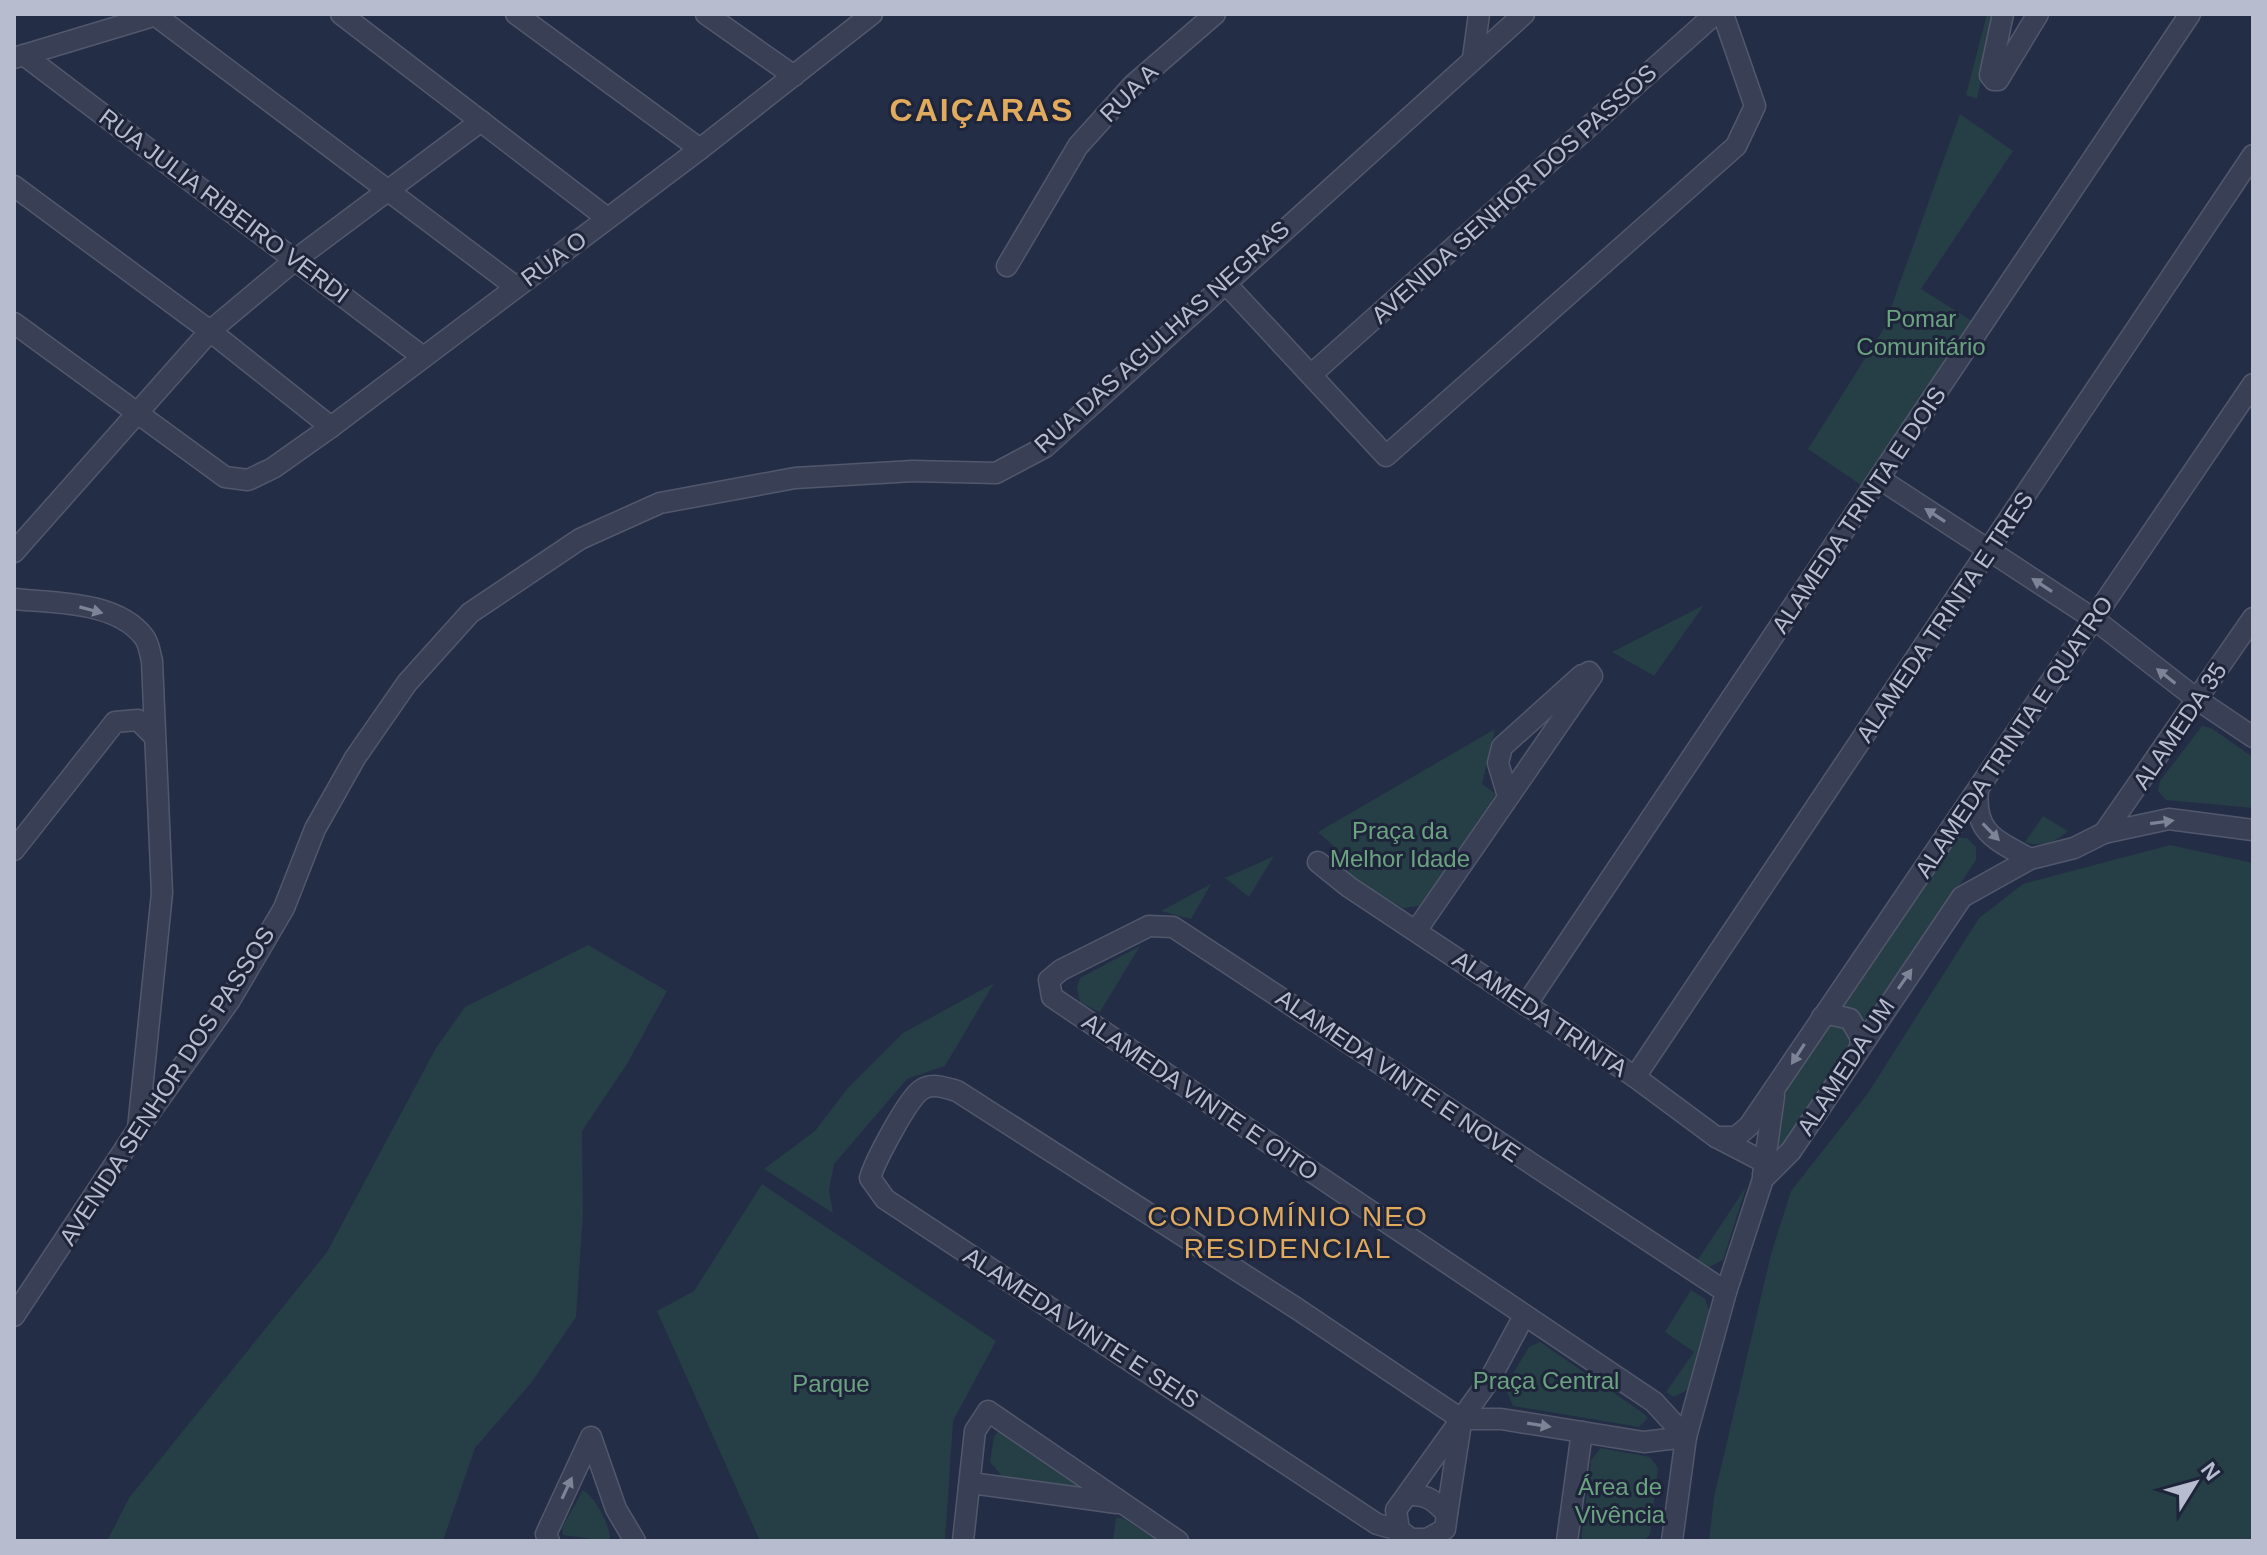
<svg xmlns="http://www.w3.org/2000/svg" width="2267" height="1555" viewBox="0 0 2267 1555" font-family="Helvetica,sans-serif">
<style>
.green{fill:#263e46}
.lines{fill:none;stroke-linecap:round;stroke-linejoin:round}
.minor-casing{stroke:#52586c;stroke-width:23}
.minor{stroke:#394055;stroke-width:20}
.oneway{fill:#7e8498}
.labels{text-anchor:middle;stroke-width:6;stroke-linejoin:round;paint-order:stroke}
.street-label{font-size:24px;fill:#b7bcce;stroke:#1e253a}
.park-label{font-size:24px;fill:#6ba280;stroke:#1e253a}
.quarter-label{font-size:28px;letter-spacing:2px;fill:#e1ab5f;stroke:#1e253a}
.district-label{font-size:32px;font-weight:bold;letter-spacing:2px;fill:#e1ab5f;stroke:#1e253a}
</style>
<rect width="100%" height="100%" fill="#242d46"/>
<g class="green">
<path d="M1987,14h8l-18,85 -11,-4z"/>
<path d="M1960,114l53,37 -92,138 51,32 -111,164 -53,-36 75,-119z"/>
<path d="M1704,605l-50,71 -42,-24z"/>
<path d="M2202,726l9,2 42,29v51l-87,-8 -8,-9 2,-10z"/>
<path d="M1495,729l-13,55 14,10 -76,112 -17,2 -52,-31 -12,-26 -21,-19z"/>
<path d="M2043,816l25,15c-12,11 -26,17 -43,11z"/>
<path d="M1955,838h12l9,9v13l-110,166 -6,-8 -23,-10z"/>
<path d="M2170,845l83,18v678h-544l5,-44 57,-243 20,-63 77,-98 111,-175 44,-34z"/>
<path d="M1274,856l-25,41 -24,-19z"/>
<path d="M1211,884l-20,35 -30,-8z"/>
<path d="M588,945l79,46 -40,73 -45,67 1,84 -7,102 -45,66 -56,65 -32,93h-336l22,-43 198,-246 109,-204 29,-41z"/>
<path d="M1140,946l-40,66 -20,-10 -3,-15 3,-9z"/>
<path d="M994,983l-49,83 -38,13 -73,85 -5,26 4,23 -69,-44 51,-38 32,-42 56,-56z"/>
<path d="M1838,1024l9,4 5,20 -66,99 -11,5 3,-55 51,-72z"/>
<path d="M762,1184l234,157 -43,80 -8,120h-185l-103,-230 37,-20z"/>
<path d="M1746,1187l-23,73 -14,7 -12,-6z"/>
<path d="M1691,1290l14,9 5,14 -23,77 -13,7 -8,-5 28,-40 -29,-20z"/>
<path d="M1540,1342l103,71 5,5 -9,9 -126,-21 -8,-19 24,-40z"/>
<path d="M999,1431l87,56 -3,2 -81,-13 -12,-14 4,-26z"/>
<path d="M1601,1448l49,9 8,11 -8,66 -6,7h-63l10,-81z"/>
<path d="M583,1490c13,8 26,34 27,48l-3,3 -44,-6 -1,-7z"/>
<path d="M1116,1518h7l34,23h-44z"/>
</g>
<g class="lines">
<g class="minor-casing">
<g id="minor">
<path d="M341,14l266,204"/>
<path d="M516,14l184,135"/>
<path d="M706,14l88,62"/>
<path d="M2003,14l-13,61 4,5h4l40,-66"/>
<path d="M155,15l361,272"/>
<path d="M24,55l399,302"/>
<path d="M14,58l146,-44"/>
<path d="M1473,58l6,-44"/>
<path d="M14,186l196,145 121,96"/>
<path d="M1007,266l71,-120 55,-61 82,-71"/>
<path d="M1227,285l159,171 350,-310 19,-40 -32,-92"/>
<path d="M14,323l211,154 23,3 25,-12 58,-41 369,-278 172,-135"/>
<path d="M1313,373l402,-359"/>
<path d="M1880,479l214,140 104,81 55,37"/>
<path d="M14,552l196,-221 85,-71 186,-139"/>
<path d="M14,599c40,4 103,2 130,38 5,6 6,17 8,24l10,232 -24,236"/>
<path d="M1978,791c-4,42 18,49 52,68"/>
<path d="M1508,796l-10,-33 4,-16 80,-72"/>
<path d="M2104,833l149,-215"/>
<path d="M14,850l101,-128 23,-2 16,16"/>
<path d="M1318,862l31,25 286,190 81,60 48,25"/>
<path d="M1416,931l176,-255 -3,-4"/>
<path d="M1526,1005l664,-991"/>
<path d="M1822,1017l7,-3 21,5 11,19 -1,9"/>
<path d="M1635,1077l618,-922"/>
<path d="M1716,1137h20l13,-11 504,-742"/>
<path d="M1763,1175l11,-79"/>
<path d="M14,1316l124,-187 92,-129 54,-92 31,-79 40,-71 52,-75 63,-70 110,-74 80,-36 135,-25 118,-7 83,2 49,-26 479,-433"/>
<path d="M1461,1419h40l143,23 42,-5"/>
<path d="M1686,1437l-32,-35 -602,-405 -3,-17 12,-10 88,-44 24,1 553,365"/>
<path d="M971,1483l146,20"/>
<path d="M1409,1495c18,-1 26,6 38,19l-2,15 -18,10h-16l-12,-9 -3,-20 94,-131 34,-63"/>
<path d="M1447,1514l14,-91"/>
<path d="M549,1541l-3,-7 45,-97 25,72 19,32"/>
<path d="M963,1541l12,-110 13,-20 190,130"/>
<path d="M1399,1541v-11l-22,-6 -492,-325 -15,-21c5,-17 37,-78 51,-88 11,-8 25,-2 36,1l339,217 165,111"/>
<path d="M1567,1541l15,-109"/>
<path d="M1672,1541l14,-104 40,-145 37,-113 28,-28 171,-254 68,-38 44,-11 30,-15 65,-14 84,11"/>
</g>
</g>
<use href="#minor" class="minor"/>
</g>
<defs><path id="oneway-solid" d="M-6-.8H1V-3.2L6.5 0L1 3.2V.8H-6Z" transform="scale(2)"/></defs>
<g class="oneway">
<use href="#oneway-solid" transform="translate(1935 515) rotate(-147)"/>
<use href="#oneway-solid" transform="translate(2042 585) rotate(-147)"/>
<use href="#oneway-solid" transform="translate(91 610) rotate(15)"/>
<use href="#oneway-solid" transform="translate(2166 676) rotate(-142)"/>
<use href="#oneway-solid" transform="translate(2162 822) rotate(-8)"/>
<use href="#oneway-solid" transform="translate(1991 832) rotate(46)"/>
<use href="#oneway-solid" transform="translate(1905 979) rotate(-55)"/>
<use href="#oneway-solid" transform="translate(1798 1054) rotate(123)"/>
<use href="#oneway-solid" transform="translate(1539 1425) rotate(9)"/>
<use href="#oneway-solid" transform="translate(567 1488) rotate(-65)"/>
</g>
<g class="labels">
<g class="street-label">
<text transform="translate(1129 93) rotate(-45)" y="8">RUA A</text>
<text transform="translate(1514 194) rotate(-42)" y="8">AVENIDA SENHOR DOS PASSOS</text>
<text transform="translate(224 206) rotate(37)" y="8">RUA JULIA RIBEIRO VERDI</text>
<text transform="translate(554 259) rotate(-37)" y="8">RUA O</text>
<text transform="translate(1162 337) rotate(-42)" y="8">RUA DAS AGULHAS NEGRAS</text>
<text transform="translate(1859 510) rotate(-56)" y="8">ALAMEDA TRINTA E DOIS</text>
<text transform="translate(1945 617) rotate(-56)" y="8">ALAMEDA TRINTA E TRES</text>
<text transform="translate(2180 726) rotate(-56)" y="8">ALAMEDA 35</text>
<text transform="translate(2014 737) rotate(-56)" y="8">ALAMEDA TRINTA E QUATRO</text>
<text transform="translate(1540 1014) rotate(34)" y="8">ALAMEDA TRINTA</text>
<text transform="translate(1846 1067) rotate(-57)" y="8">ALAMEDA UM</text>
<text transform="translate(1398 1076) rotate(34)" y="8">ALAMEDA VINTE E NOVE</text>
<text transform="translate(167 1086) rotate(-57)" y="8">AVENIDA SENHOR DOS PASSOS</text>
<text transform="translate(1200 1097) rotate(34)" y="8">ALAMEDA VINTE E OITO</text>
<text transform="translate(1081 1328) rotate(33)" y="8">ALAMEDA VINTE E SEIS</text>
</g>
<g class="park-label">
<text x="1921" y="327">Pomar<tspan x="1921" dy="28">Comunitário</tspan></text>
<text x="1400" y="839">Praça da<tspan x="1400" dy="28">Melhor Idade</tspan></text>
<text x="1546" y="1389">Praça Central</text>
<text x="831" y="1392">Parque</text>
<text x="1620" y="1495">Área de<tspan x="1620" dy="28">Vivência</tspan></text>
</g>
<g class="quarter-label">
<text x="1288" y="1226">CONDOMÍNIO NEO<tspan x="1288" dy="32">RESIDENCIAL</tspan></text>
</g>
<g class="district-label">
<text x="982" y="121">CAIÇARAS</text>
</g>
</g>
<rect width="2267" height="1555" fill="none" stroke="#b7bcce" stroke-width="32"/>
<g transform="translate(2195 1483) rotate(53)" stroke="#1e253a" stroke-width="6" paint-order="stroke">
<path d="M0-6L14 30L0 20L-14 30Z" fill="#b7bcce"/>
<text y="-12" font-size="22" font-weight="bold" text-anchor="middle" fill="#b7bcce">N</text>
</g>
</svg>
